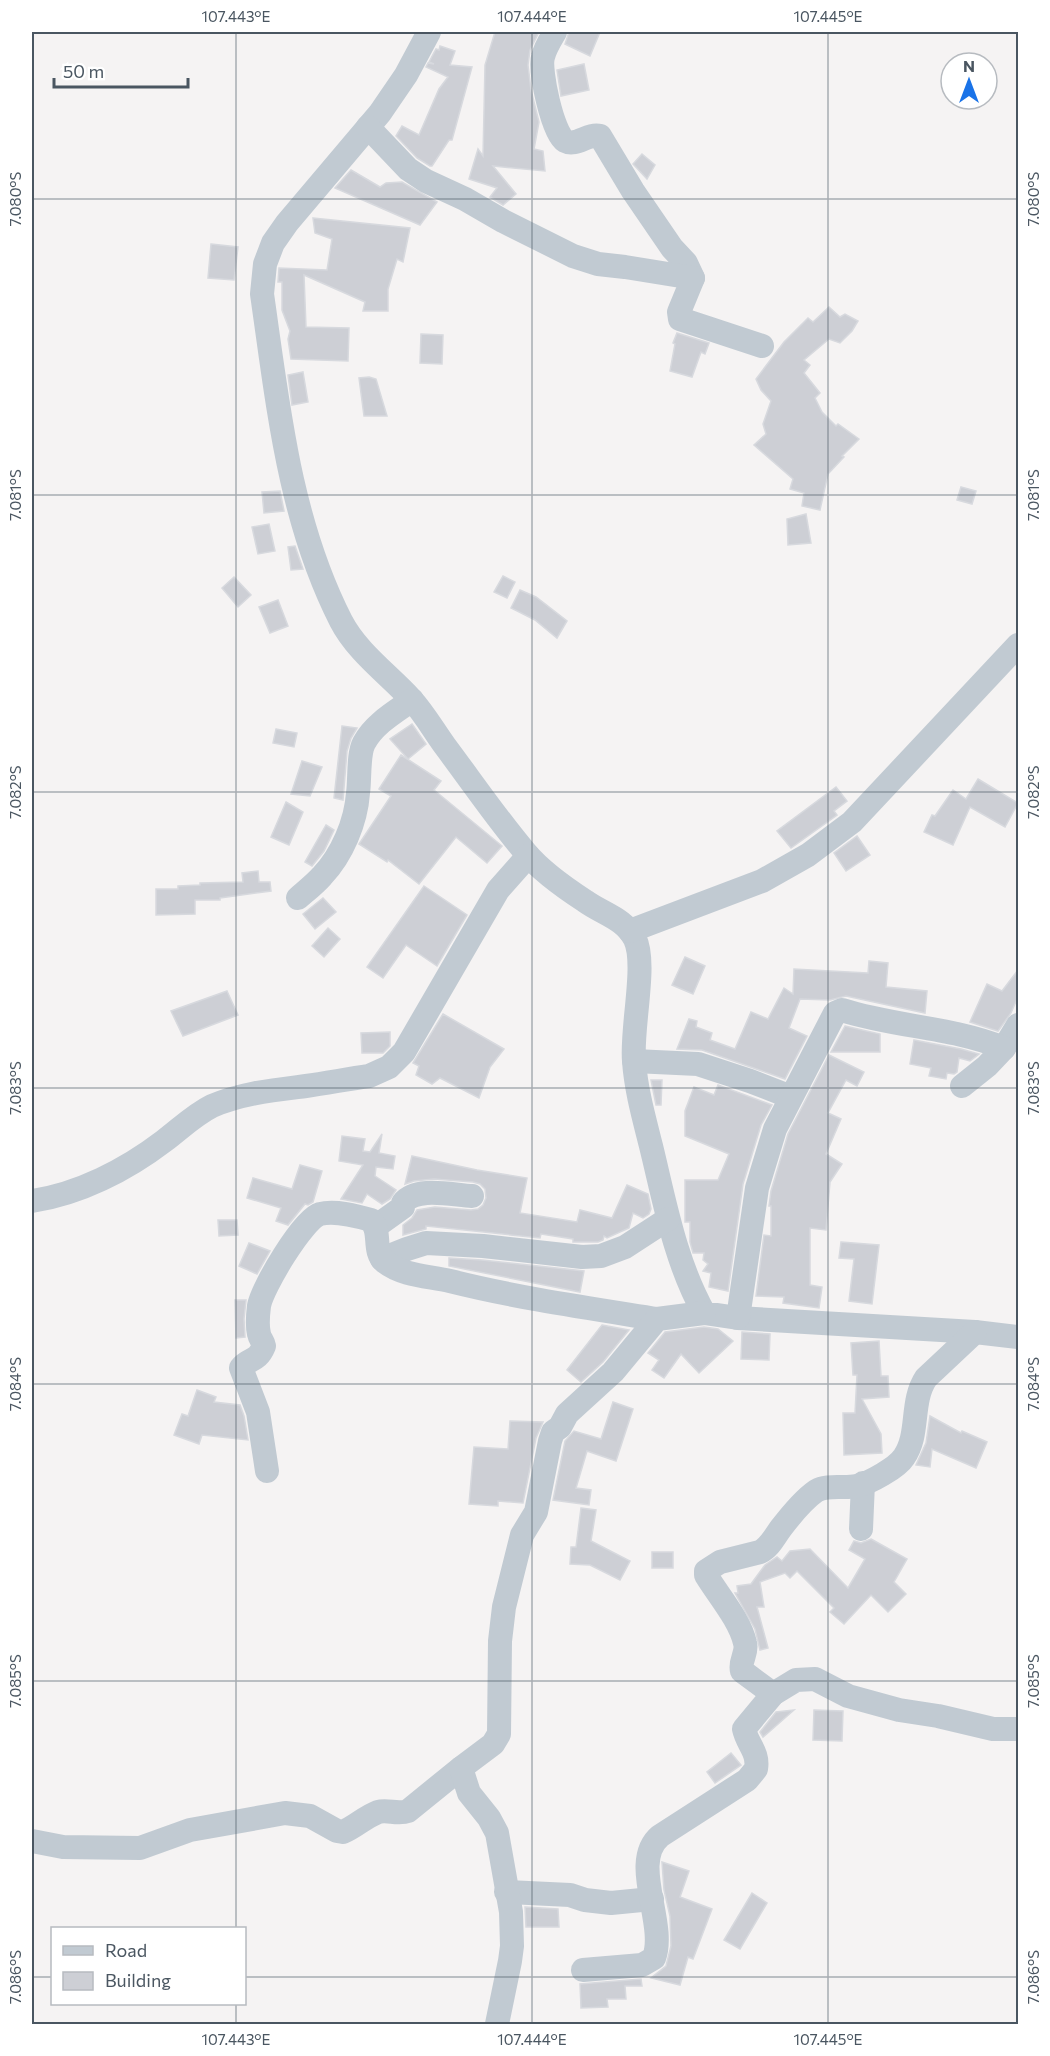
<svg xmlns="http://www.w3.org/2000/svg" width="1050" height="2056" viewBox="0 0 1050 2056" font-family="Commissioner,sans-serif">
<style>
.building{fill:#cdcfd5;stroke:#d7d9de;stroke-width:1.5}
.lines{fill:none;stroke-linecap:round;stroke-linejoin:round}
.minor{stroke:#c1cad2;stroke-width:24}
.ticks{fill:none;stroke:#4a5661;stroke-width:1.5;stroke-opacity:0.45}
.neatline{fill:none;stroke:#4a5661;stroke-width:2}
.ticks-label{font-size:15px;text-anchor:middle;fill:#4a5661}
</style>
<rect width="100%" height="100%" fill="#f5f3f3"/>
<g class="building">
<path d="M495,32h44l-9,18 -2,15 3,25 8,32 -5,27 9,2 2,20 -52,-5 23,28 -13,11 -13,-8 7,-9 -28,-9 9,-30 5,7 2,-91z"/>
<path d="M569,32h31l-10,24 -25,-12z"/>
<path d="M440,46l15,5 -5,14 22,2 -20,73h-3l-17,26h-2l-13,-8 -21,-22 6,-10 17,9 20,-46 9,-12 -22,-10 2,-4 6,1 -5,-2 7,-13 3,1z"/>
<path d="M584,64l5,26 -28,6 -4,-26z"/>
<path d="M642,154l13,11 -8,14 -14,-15z"/>
<path d="M351,170l29,17 6,-4 16,-1 35,20 -17,23 -85,-37z"/>
<path d="M313,218l97,10 -7,34 -6,-3 -9,30v22h-25l2,-9 -61,-27 2,52 43,1 -1,33 -57,-2 -3,-20 2,-8 -8,-21v-28h-4l1,-14 48,2 5,-31 -17,-6z"/>
<path d="M211,244l27,3 -4,33 -26,-2z"/>
<path d="M829,307l11,10 5,-3 13,7 -6,10 -12,12 -11,-4 -25,21 6,5 -6,8 16,20 -5,5 7,14 14,14 2,-2 21,15 -17,17 2,1 -16,17 -8,36 -18,-4 2,-13 -14,-4 3,-10 -39,-34 12,-11 -3,-10 8,-23 -10,-11 -5,-11 28,-37 24,-24 5,4z"/>
<path d="M677,333l32,10 -4,11 -4,-2 -9,25 -22,-6 5,-27 -2,-1z"/>
<path d="M421,334l22,1 -1,29 -22,-1z"/>
<path d="M303,372l5,30 -16,3 -4,-30z"/>
<path d="M369,377l7,2 11,37h-23l-5,-38z"/>
<path d="M961,487l15,4 -4,13 -15,-4z"/>
<path d="M280,491l4,20 -20,2 -2,-21z"/>
<path d="M806,514l5,29 -23,2 -1,-26z"/>
<path d="M269,524l6,27 -17,3 -6,-27z"/>
<path d="M295,546l8,23 -12,1 -3,-23z"/>
<path d="M503,576l12,6 -8,16 -13,-6z"/>
<path d="M234,577l17,18 -13,12 -16,-19z"/>
<path d="M520,590l16,7 31,24 -10,17 -22,-18 -24,-12z"/>
<path d="M278,600l10,26 -18,7 -11,-26z"/>
<path d="M412,724l14,20 -18,15 -18,-20z"/>
<path d="M342,726l15,2 -6,10 -4,13 -4,49 -9,-2z"/>
<path d="M276,729l21,4 -3,14 -21,-4z"/>
<path d="M401,755l40,26 -7,9 68,56 -15,17 -31,-26 -37,47 -31,-24 -1,2 -28,-18 32,-48 -12,-7z"/>
<path d="M302,761l20,6 -12,29 -19,-2z"/>
<path d="M978,779l40,24 -13,24 -35,-20 -17,38 -29,-13 8,-17 3,1 18,-26 13,9z"/>
<path d="M836,787l11,14 -13,10 3,4 -46,33 -14,-17z"/>
<path d="M286,802l17,10 -14,33 -18,-8z"/>
<path d="M326,825l8,5 -10,21 -12,15 -7,-4z"/>
<path d="M857,836l13,19 -24,16 -12,-18z"/>
<path d="M258,871l1,11h11l1,9 -51,7v2h-25v14l-39,1v-26h22v-3l22,-1v-2l43,-1 -1,-9z"/>
<path d="M424,886l43,29 -30,51 -31,-21 -23,33 -16,-11z"/>
<path d="M323,898l13,14 -21,17 -12,-15z"/>
<path d="M328,928l12,11 -16,18 -12,-11z"/>
<path d="M685,957l20,9 -12,28 -21,-9z"/>
<path d="M869,961l19,2 -2,24 41,4 -2,22 -79,-17 -16,4 -30,-1 -11,29 18,8 -22,43 -83,-29 -25,-1 12,-30 8,2 -1,6 16,6 -2,7 25,9 16,-37 17,7 16,-31 9,6 1,-25 74,4z"/>
<path d="M1018,970v27l-7,16 -13,18 -28,-9 17,-38 15,7z"/>
<path d="M227,991l11,24 -55,21 -12,-25z"/>
<path d="M443,1014l61,35 -14,18 -11,31 -39,-20 -8,6 -16,-9 3,-9 -6,-3z"/>
<path d="M845,1026l35,8v18h-49z"/>
<path d="M390,1032v14l-7,7h-21l-1,-20z"/>
<path d="M914,1040l47,9 18,5 -9,7 -11,-3 -2,14 -3,2 -7,-1 -1,6 -17,-3 2,-8 -21,-4z"/>
<path d="M829,1055l35,17 -7,14 -11,-6 -18,33 13,6 -15,35 16,10 -12,18 -4,48 -16,-2v57l12,2 -3,21 -36,-5 1,-6 -28,-1 8,-61 7,1v-30h-2l2,-15 17,-57z"/>
<path d="M651,1080h11l-1,25h-5z"/>
<path d="M718,1085l54,20 -11,20 -18,59 -15,107 -19,-4 2,-14 -8,-2 5,-7 -5,-4 1,-7h-11l-3,-11v-20h-5v-42h33l11,-26 -44,-18v-25l9,-24 20,8z"/>
<path d="M382,1134l-3,19 16,3 -2,13 -17,-2 -1,9 21,14 -6,9 -8,5 -15,-10 -5,9 -21,-4 22,-34 -24,-4 3,-25 23,3 -2,12 7,1z"/>
<path d="M412,1156l65,14 50,8 -7,35 57,9 3,-12 32,8 15,-33 21,9 3,15 -2,5 -6,4 -10,-5 -4,15 -22,10 -3,-2 -1,4 -5,2h-25v-3l-32,-5 -1,4 -114,-12v3l-23,6v-10l9,-7 5,-8 18,-3 36,3 7,-1 5,-4 3,-7 -1,-9 -5,-5 -7,-2 -39,-3 -20,2 -9,3z"/>
<path d="M300,1165l22,6 -9,31 -5,3 -3,-1 -17,21 -12,-4 5,-13 -34,-10 6,-20 39,11z"/>
<path d="M218,1220h19l1,15 -19,1z"/>
<path d="M841,1242l38,3 -7,59 -23,-3 5,-42 -15,-1z"/>
<path d="M249,1243l21,8 -13,23 -18,-8z"/>
<path d="M449,1258l33,2 102,11 -4,21 -131,-26z"/>
<path d="M235,1300h11l-2,19 1,18 -9,1z"/>
<path d="M602,1325l27,5 -26,32 -22,20 -14,-12z"/>
<path d="M704,1327l14,2 15,12 -34,32 -18,-19 -17,24 -12,-8 7,-10 -11,-7 17,-21z"/>
<path d="M742,1332l28,2 -1,26 -28,-1z"/>
<path d="M879,1341l2,35h7l1,21 -27,2 19,35 1,19 -38,2 -1,-42h12l2,-38h-4l-2,-32z"/>
<path d="M197,1390l19,7 -2,5 26,3 4,11 4,24 -46,-5 -3,9 -25,-9 8,-21 6,2z"/>
<path d="M613,1402l20,7 -17,52 -29,-10 -11,37 15,2 -2,15 -36,-5 12,-59 9,-10 27,8z"/>
<path d="M930,1416l31,17 1,-2 25,11 -11,26 -44,-19 -2,18 -14,-2 10,-22z"/>
<path d="M510,1421l33,1 -7,16 -13,65 -25,-2v5l-29,-2 5,-57 34,2z"/>
<path d="M581,1508l15,2 -5,31 39,20 -10,19 -30,-15 -20,-1 1,-17h5z"/>
<path d="M871,1539l36,20 -13,23 12,12 -18,18 -17,-17 -27,29 -14,-12 4,-4 -37,-37 -7,7 -5,-5 -25,9 4,25h-7l11,41 -8,2 -5,-21 -20,-36h3l-1,-7 14,-2 14,-19 12,-8 5,4 8,-10 20,-2 38,39 17,-29 -16,-9 5,-9 7,2z"/>
<rect x="652" y="1552" width="21" height="16"/>
<path d="M794,1710l-25,22 -6,5 -3,-5 16,-20z"/>
<path d="M814,1710l29,1 -1,30 -29,-1z"/>
<path d="M731,1753l10,12 -26,18 -8,-11z"/>
<path d="M662,1862l27,9 -9,26 32,12 -19,50 -5,-2 -8,28 -29,-7 15,-12 5,-20 -1,-30 -6,-26z"/>
<path d="M752,1893l15,10 -27,46 -16,-9z"/>
<path d="M525,1907l33,2 1,18h-33z"/>
<path d="M641,1979l1,7h-17l1,13h-19l1,8 -27,1 -1,-24z"/>
</g>
<g class="lines">
<g class="minor">
<path d="M429,32l-23,43 -26,38 -93,110 -14,20 -8,21 -3,30c16,111 27,225 79,327 16,31 47,53 70,78 13,14 23,32 34,47 27,36 52,73 81,107 16,19 39,35 59,48 18,13 39,17 50,38 12,25 -4,89 -1,122 2,29 10,57 17,85 14,57 24,115 53,167l34,5 237,14 43,5"/>
<path d="M555,32c-4,7 -10,16 -12,25 -4,13 10,77 22,84 11,6 23,-8 35,-5l33,55 39,57 14,15 7,15"/>
<path d="M368,127l40,42 18,12 39,18 38,22 70,35 25,8 27,3 68,11 -14,34 1,7 82,27"/>
<path d="M298,898c8,-7 17,-14 24,-22 20,-21 34,-54 36,-83 2,-13 0,-39 6,-50 10,-19 31,-31 48,-43"/>
<path d="M630,931l132,-50 46,-26 44,-33 166,-177"/>
<path d="M1004,1048l14,-23"/>
<path d="M634,1061l64,3 52,17 41,16"/>
<path d="M32,1201c47,-7 94,-31 132,-60 16,-12 30,-26 48,-35 30,-13 62,-16 94,-20 21,-3 42,-7 63,-10l20,-9 15,-15 94,-162 30,-34"/>
<path d="M375,1227l28,-20v-4c13,-17 49,-8 69,-7"/>
<path d="M382,1259l25,-10 19,-6 57,3 99,11 19,-1 24,-9 43,-28"/>
<path d="M738,1318l19,-130 18,-59 60,-116 7,-3c53,17 110,17 162,38l-17,18 -25,20"/>
<path d="M267,1471l-9,-59 -17,-44c7,-10 16,-5 23,-22 -1,-5 -4,-7 -5,-12 -2,-8 -1,-20 0,-28 3,-18 44,-87 61,-92 15,-4 37,2 51,6 11,12 1,31 14,42 18,14 44,14 65,19 68,17 138,27 207,38"/>
<path d="M861,1529l2,-46"/>
<path d="M773,1694l23,-14 19,-1 33,17 51,14 39,6 55,13h25"/>
<path d="M32,1841l31,6 77,1 50,-18 95,-17 25,3 27,15 6,1c12,-5 22,-15 35,-20 10,-3 19,3 30,-1l53,-43"/>
<path d="M506,1892l64,3 15,5 26,3 41,-4"/>
<path d="M583,1970l59,-5 12,-7c13,-35 -25,-96 6,-122l87,-56 9,-11c3,-17 -9,-25 -12,-40l29,-35 -31,-23c-3,-10 6,-18 3,-28 -5,-23 -27,-48 -39,-68v-4l14,-9 40,-10c10,-5 15,-16 21,-24 10,-13 22,-28 35,-37 12,-7 28,-2 41,-5 12,-3 40,-18 47,-29 16,-23 6,-55 22,-79l49,-46"/>
<path d="M497,2024l13,-63 2,-15 -1,-34 -14,-79 -8,-15 -20,-25 -8,-25 32,-24 6,-10 1,-93 4,-34 18,-72 14,-23 14,-71 3,-9 7,-5 7,-13 46,-42 44,-53 47,-6"/>
</g>
</g>
<path class="ticks" d="M236,32v1896M532,32v1992M828,32v1992M32,199h986M32,495h986M32,792h986M32,1088h986M32,1384h986M32,1681h986M32,1977h20M244,1977h774M236,2004v20"/>
<rect width="1050" height="2056" fill="none" stroke="#ffffff" stroke-width="66"/>
<rect x="51" y="1927" width="195" height="78" fill="#ffffff" stroke="#b7bbc0" stroke-width="1.5"/>
<rect x="63" y="1946" width="30" height="9" fill="#c1cad2" stroke="#b7bbc0" stroke-width="1.5"/>
<text x="105" y="1957" font-size="18" fill="#4a5661">Road</text>
<rect x="63" y="1972" width="30" height="18" fill="#cdcfd5" stroke="#b7bbc0" stroke-width="1.5"/>
<text x="105" y="1987" font-size="18" fill="#4a5661">Building</text>
<g transform="translate(969 81)"><circle r="28" fill="#ffffff" stroke="#b7bbc0" stroke-width="1.5"/>
<path d="M0-4.5L10 22L0 15L-10 22Z" fill="#1a73e8"/>
<text y="-9" font-size="16" font-weight="bold" text-anchor="middle" fill="#4a5661">N</text>
</g>
<path d="M54 78v9h134v-9" fill="none" stroke="#4a5661" stroke-width="3"/>
<text x="63" y="78" font-size="18" fill="#4a5661" stroke="#ffffff" stroke-width="4.5" paint-order="stroke">50 m</text>
<rect x="33" y="33" width="984" height="1990" class="neatline"/>
<g class="ticks-label">
<text x="236" y="22">107.443°E</text>
<text x="532" y="22">107.444°E</text>
<text x="828" y="22">107.445°E</text>
<text transform="translate(16 199) rotate(-90)" y="5">7.080°S</text>
<text transform="translate(1034 199) rotate(-90)" y="5">7.080°S</text>
<text transform="translate(16 495) rotate(-90)" y="5">7.081°S</text>
<text transform="translate(1034 495) rotate(-90)" y="5">7.081°S</text>
<text transform="translate(16 792) rotate(-90)" y="5">7.082°S</text>
<text transform="translate(1034 792) rotate(-90)" y="5">7.082°S</text>
<text transform="translate(16 1088) rotate(-90)" y="5">7.083°S</text>
<text transform="translate(1034 1088) rotate(-90)" y="5">7.083°S</text>
<text transform="translate(16 1384) rotate(-90)" y="5">7.084°S</text>
<text transform="translate(1034 1384) rotate(-90)" y="5">7.084°S</text>
<text transform="translate(16 1681) rotate(-90)" y="5">7.085°S</text>
<text transform="translate(1034 1681) rotate(-90)" y="5">7.085°S</text>
<text transform="translate(16 1977) rotate(-90)" y="5">7.086°S</text>
<text transform="translate(1034 1977) rotate(-90)" y="5">7.086°S</text>
<text x="236" y="2045">107.443°E</text>
<text x="532" y="2045">107.444°E</text>
<text x="828" y="2045">107.445°E</text>
</g>
</svg>
